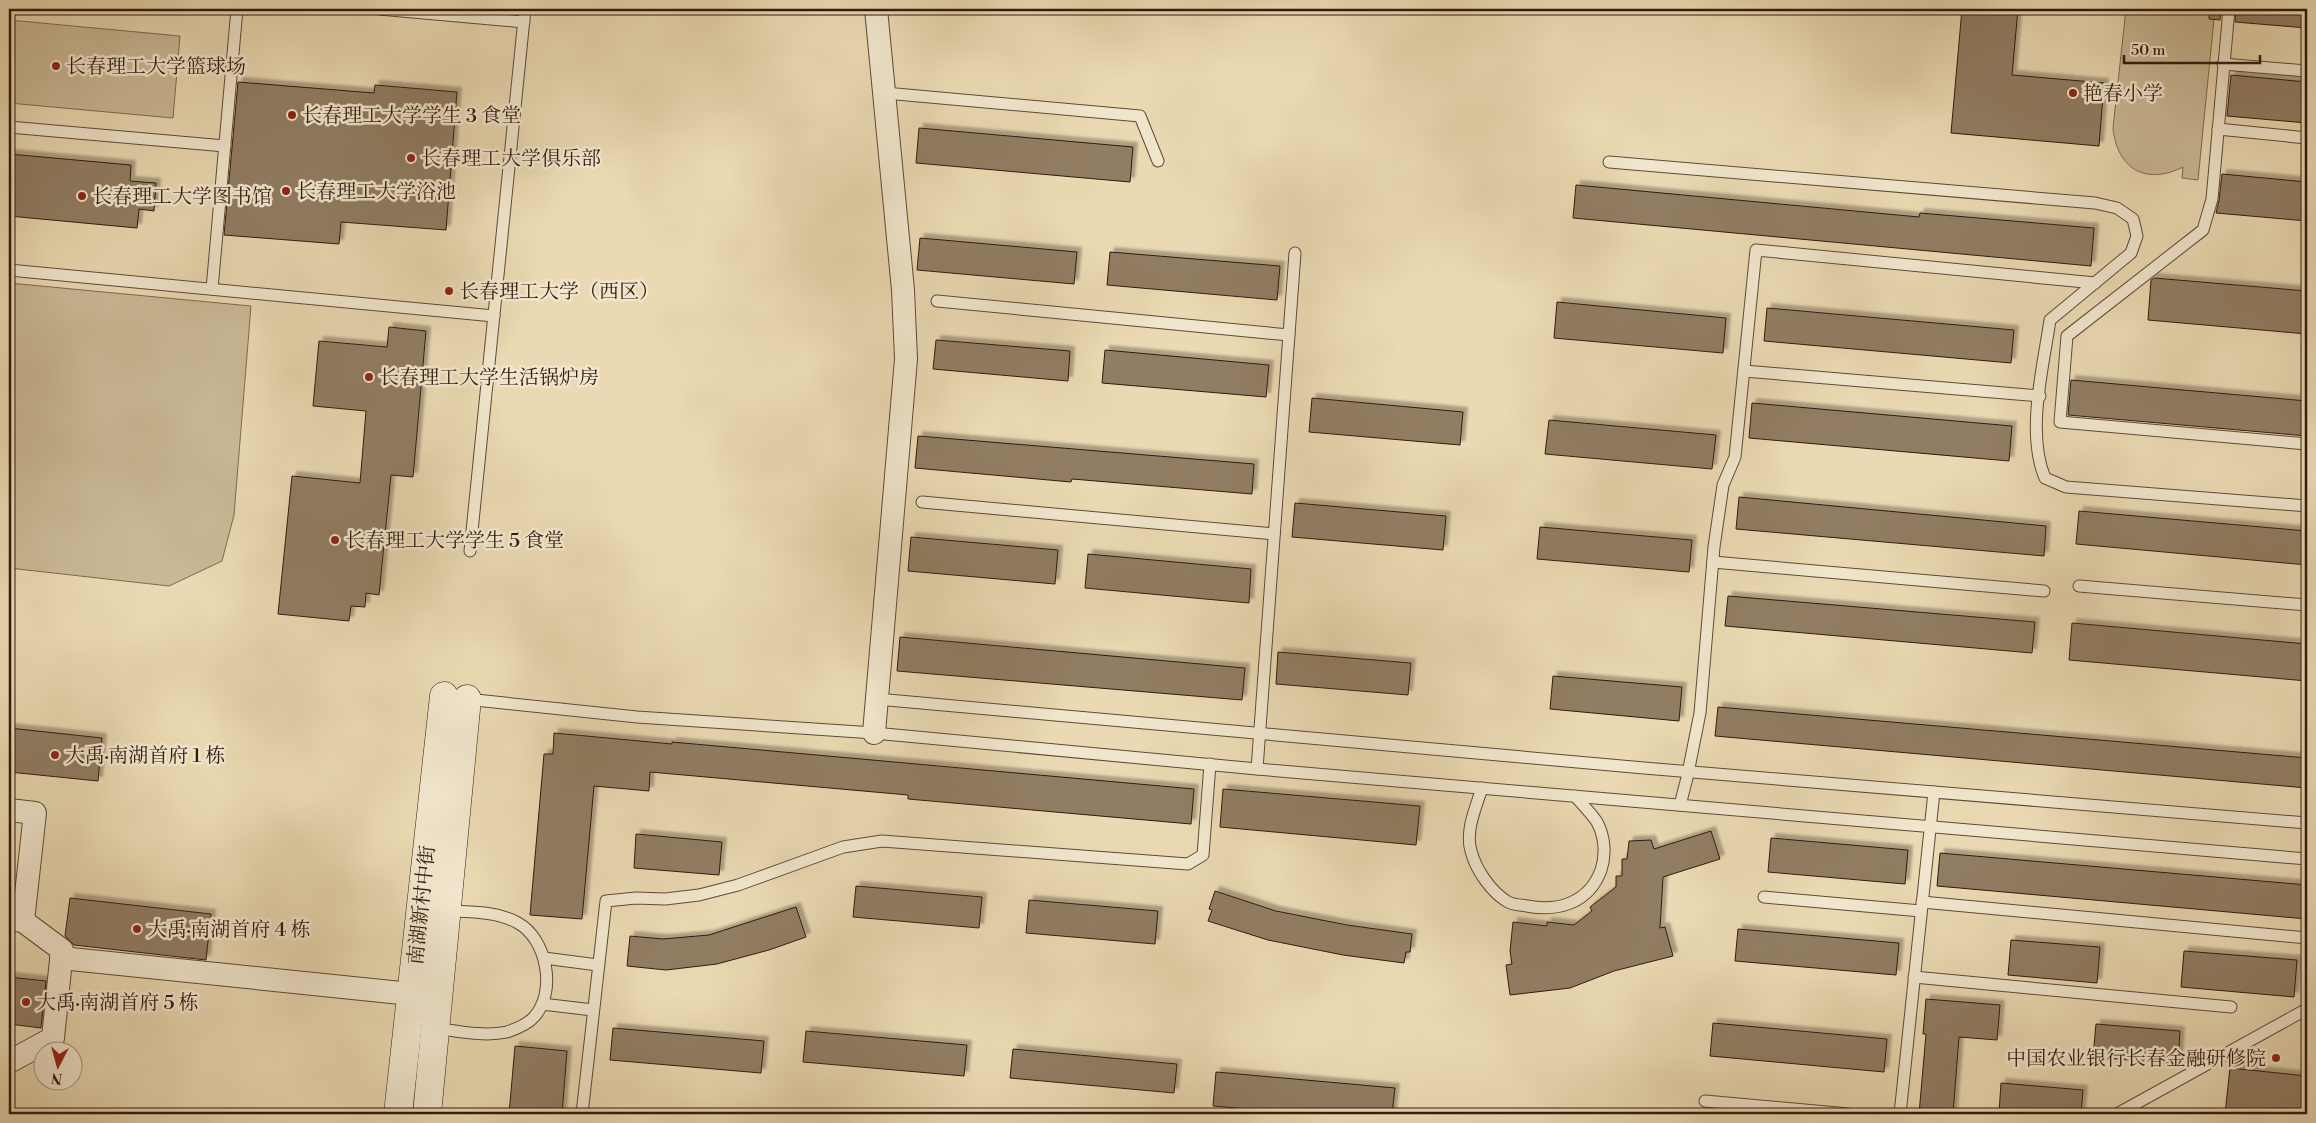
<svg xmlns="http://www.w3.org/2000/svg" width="2316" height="1123" viewBox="0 0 2316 1123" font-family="'Libre Bodoni','Noto Serif SC',serif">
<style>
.green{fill:#cab996;stroke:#7d6a52}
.building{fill:#917d64;stroke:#301a0f;filter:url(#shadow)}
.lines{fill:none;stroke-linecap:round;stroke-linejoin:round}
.lane-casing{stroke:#5e4a38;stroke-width:13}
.street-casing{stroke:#5e4a38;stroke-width:24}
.secondary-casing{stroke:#301a0f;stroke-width:29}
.lane{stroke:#f1e6cd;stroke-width:11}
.street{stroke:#f1e6cd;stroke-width:22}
.secondary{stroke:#f1e6cd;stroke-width:28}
.poi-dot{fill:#8f2418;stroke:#f1e6cd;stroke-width:2}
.labels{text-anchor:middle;stroke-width:5;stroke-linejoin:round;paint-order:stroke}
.poi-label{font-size:20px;fill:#301a0f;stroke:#f1e6cd;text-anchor:start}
.street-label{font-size:20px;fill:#301a0f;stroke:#f1e6cd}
</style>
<defs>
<filter id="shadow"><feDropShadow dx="4.5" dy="-4.5" stdDeviation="1" flood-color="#0004"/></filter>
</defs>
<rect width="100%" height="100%" fill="#ead9b2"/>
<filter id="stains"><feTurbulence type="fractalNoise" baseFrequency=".004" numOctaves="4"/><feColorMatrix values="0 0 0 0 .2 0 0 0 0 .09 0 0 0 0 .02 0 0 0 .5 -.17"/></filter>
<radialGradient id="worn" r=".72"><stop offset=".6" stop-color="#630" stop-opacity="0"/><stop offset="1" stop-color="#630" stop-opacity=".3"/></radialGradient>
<g class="green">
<path d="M2126,9h89l-17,171 -16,-2 1,-11c-38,19 -66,1 -70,-39z"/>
<path d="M9,20l171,16 -7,82 -164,-15z"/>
<path d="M9,283l242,23 -17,209 -12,46 -53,25 -160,-18z"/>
</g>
<g class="building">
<path d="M1962,9h56l-6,66 92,8 -5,63 -148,-13z"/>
<path d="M2209,9h12l-1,11 -11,-1z"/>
<path d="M2236,9h71v19l-72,-6z"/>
<path d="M2231,75l76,7v41l-80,-7z"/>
<path d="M238,82l136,11 1,-8 82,7 -11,138 -105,-8 -2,22 -115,-9z"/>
<path d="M919,128l214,19 -3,35 -214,-19z"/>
<path d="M9,154l122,11 -1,16 26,2 -2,28 -15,-2 -2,19 -128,-12z"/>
<path d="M2222,174l85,8v39l-91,-8 3,-13z"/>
<path d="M1576,185l343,32 1,-4 174,15 -3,38 -518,-48z"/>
<path d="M920,238l157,14 -3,32 -157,-14z"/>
<path d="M1110,252l170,14 -3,34 -170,-15z"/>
<path d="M2154,278l153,13v43l-159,-14 3,-40z"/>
<path d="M1557,302l169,16 -3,35 -169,-15z"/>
<path d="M1767,308l247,22 -3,33 -247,-22z"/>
<path d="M389,327l37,4 -13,146 -22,-2 -12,120 -13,-2 -1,14 -14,-1 -2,15 -71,-7 14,-138 68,7 6,-72 -53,-5 6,-65 68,6z"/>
<path d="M936,340l134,11 -2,30 -135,-12z"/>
<path d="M1105,350l164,15 -3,32 -164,-14z"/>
<path d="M2071,380l236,21v35l-239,-21z"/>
<path d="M1312,398l151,14 -3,33 -151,-13z"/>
<path d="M1752,403l260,23 -3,35 -260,-23z"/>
<path d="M1549,420l167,15 -4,34 -167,-15z"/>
<path d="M918,436l336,28 -2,30 -180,-15 -1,3 -156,-14z"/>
<path d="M1739,497l307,29 -2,30 -308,-27z"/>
<path d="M1295,503l151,13 -3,34 -151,-13z"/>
<path d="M2079,511l228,20v34l-231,-21z"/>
<path d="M1540,527l152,13 -3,32 -152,-13z"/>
<path d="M911,537l147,13 -3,34 -147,-13z"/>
<path d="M1088,554l163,15 -2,34 -164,-15z"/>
<path d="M1728,596l307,26 -3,31 -307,-27z"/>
<path d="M2072,623l235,21v37l-238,-21z"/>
<path d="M900,637l345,31 -3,32 -345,-29z"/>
<path d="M1278,652l133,11 -3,32 -132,-11z"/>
<path d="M1553,676l129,11 -3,34 -129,-12z"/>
<path d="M1718,707l589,51v30l-592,-52z"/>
<path d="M9,728l93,10 -4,43 -89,-9z"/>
<path d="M554,733l118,11v-2l522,47 -3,35 -283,-25v-4l-258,-23 -1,19 -55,-5 -12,133 -52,-4 14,-161h9z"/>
<path d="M1223,789l197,17 -4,39 -196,-18z"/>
<path d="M1711,831l9,28 -57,18 -3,51 5,-1 8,29 -59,15 -44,17 -60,7 -4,-30 6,-1 -2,-13 3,-29 34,4v-4l27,3 18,-14 -2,-4 26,-20v-11h6v-17h5l2,-18 22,-1 3,9z"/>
<path d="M636,834l86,8 -3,33 -85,-7z"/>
<path d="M1771,838l137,12 -3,34 -137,-12z"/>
<path d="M1940,853l367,32v34l-370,-33z"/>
<path d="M856,886l126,11 -3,31 -126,-11z"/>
<path d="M1215,891l61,20 71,14 65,9 -2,18h-4l-2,11 -61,-8 -75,-15 -60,-19 4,-11 -3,-1z"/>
<path d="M70,898l141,16 -5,46 -132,-15 -9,-9z"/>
<path d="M1029,900l129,11 -3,33 -129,-11z"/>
<path d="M796,907l10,30 -37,13 -52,14 -51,6 -39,-4 3,-30 33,3 46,-4z"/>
<path d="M1738,929l161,14 -3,32 -161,-14z"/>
<path d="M2011,940l89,7 -3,36 -89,-8z"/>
<path d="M2184,951l113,9 -3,37 -113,-10z"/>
<path d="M9,977l37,4 -5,47 -32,-4z"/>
<path d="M1926,999l74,6 -3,35 -38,-3 -6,77h-34l7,-80h-3z"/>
<path d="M1713,1023l174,16 -3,33 -174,-16z"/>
<path d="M2096,1024l84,7 -2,33 -85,-7z"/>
<path d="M613,1028l151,13 -3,32 -151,-13z"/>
<path d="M806,1031l161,14 -3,31 -161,-14z"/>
<path d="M515,1046l52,5 -5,63h-53z"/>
<path d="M1013,1049l164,15 -3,29 -164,-15z"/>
<path d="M2230,1068l77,8v38h-82z"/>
<path d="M1216,1072l179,16 -3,26h-87l-92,-8z"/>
<path d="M2001,1083l82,7 -2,24 -82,-1z"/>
</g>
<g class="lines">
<g class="lane-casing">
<g id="lane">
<path d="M379,9l145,13"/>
<path d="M2229,9l-17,190 -9,31 -136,106 -7,86 247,22"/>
<path d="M2223,64l84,7"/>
<path d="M885,93l255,23 18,45"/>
<path d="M9,127l216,19"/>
<path d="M2218,129l89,9"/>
<path d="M1609,162l486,41 22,5 16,11 4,17 -6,17 -81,67c-7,48 -24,113 -5,158l21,9 241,19"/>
<path d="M9,270l485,46"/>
<path d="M212,289l25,-280"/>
<path d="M937,301l352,34"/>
<path d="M1744,371l296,25"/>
<path d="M922,502l352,32"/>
<path d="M470,551l55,-542"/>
<path d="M1713,562l331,29"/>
<path d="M2079,586l228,19"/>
<path d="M466,699l171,18 237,16 383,36 1050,90"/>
<path d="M877,699l767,69 663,55"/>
<path d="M1257,769l38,-516"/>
<path d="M1482,788c-6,19 -17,43 -11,63 5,19 20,41 37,51 5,3 13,3 19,4 31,6 62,-3 74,-36 5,-15 4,-33 -4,-48 -6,-9 -15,-18 -22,-26"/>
<path d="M1680,805l7,-27 13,-65 14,-166 9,-62 12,-28 21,-207 339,33"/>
<path d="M1764,897l157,14"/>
<path d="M1922,902l385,36"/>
<path d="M544,958l54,7"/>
<path d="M1914,977l317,30"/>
<path d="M542,1004l51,6"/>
<path d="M434,1028c23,3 50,9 73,4 9,-3 21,-8 27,-15 23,-25 13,-78 -16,-94 -21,-12 -49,-11 -72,-12"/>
<path d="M1705,1101l143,13"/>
<path d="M582,1114l24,-213 30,-3 29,1 34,-4 39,-10 105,-38 39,-6 306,23 15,-9 7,-91"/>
<path d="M1900,1114l34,-322"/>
<path d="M2117,1114l190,-105"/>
</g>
</g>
<g class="street-casing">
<g id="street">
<path d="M874,733l32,-374 -3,-69 -27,-281"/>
<path d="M9,810l26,3 -12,108"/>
<path d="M9,919l14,2 39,29 -9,88 -44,24"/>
<path d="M61,958l350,36"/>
</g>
</g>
<g class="secondary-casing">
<g id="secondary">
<path d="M398,1114l46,-418"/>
<path d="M427,1114l40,-415"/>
</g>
</g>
<use href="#lane" class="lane"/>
<use href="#street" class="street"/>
<use href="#secondary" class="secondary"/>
</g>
<g class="poi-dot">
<circle cx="56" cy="66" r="5"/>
<circle cx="2073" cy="93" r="5"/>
<circle cx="292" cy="115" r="5"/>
<circle cx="411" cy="158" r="5"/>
<circle cx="286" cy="191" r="5"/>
<circle cx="82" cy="196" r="5"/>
<circle cx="449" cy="291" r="5"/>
<circle cx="369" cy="377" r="5"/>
<circle cx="335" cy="540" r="5"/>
<circle cx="55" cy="755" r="5"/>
<circle cx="137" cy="929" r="5"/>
<circle cx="26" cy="1002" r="5"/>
<circle cx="2276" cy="1058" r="5"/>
</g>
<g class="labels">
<g class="poi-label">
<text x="66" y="73">长春理工大学篮球场</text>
<text x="2083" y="100">艳春小学</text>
<text x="302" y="122">长春理工大学学生 3 食堂</text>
<text x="421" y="165">长春理工大学俱乐部</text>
<text x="296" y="198">长春理工大学浴池</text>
<text x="92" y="203">长春理工大学图书馆</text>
<text x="459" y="298">长春理工大学（西区）</text>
<text x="379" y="384">长春理工大学生活锅炉房</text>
<text x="345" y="547">长春理工大学学生 5 食堂</text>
<text x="65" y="762">大禹·南湖首府 1 栋</text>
<text x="147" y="936">大禹·南湖首府 4 栋</text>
<text x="36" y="1009">大禹·南湖首府 5 栋</text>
<text x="2266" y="1065" text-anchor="end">中国农业银行长春金融研修院</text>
</g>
<g class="street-label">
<text transform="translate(421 905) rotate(-84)" y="7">南湖新村中街</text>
</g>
</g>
<rect width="2316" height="1123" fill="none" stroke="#ead9b2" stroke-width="30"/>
<rect x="10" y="10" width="2296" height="1103" fill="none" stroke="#301a0f" stroke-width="2.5"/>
<rect x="15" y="15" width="2286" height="1093" fill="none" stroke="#301a0f"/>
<g transform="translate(58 1066) rotate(186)"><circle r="24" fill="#f1e6cd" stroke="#a49481"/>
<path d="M0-4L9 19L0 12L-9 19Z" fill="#8f2418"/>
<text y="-8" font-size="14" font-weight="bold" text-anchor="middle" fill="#301a0f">N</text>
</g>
<path d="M2124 55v8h136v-8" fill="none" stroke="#301a0f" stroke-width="2.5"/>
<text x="2131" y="55" font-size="15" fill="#301a0f" stroke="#f1e6cd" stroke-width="4" paint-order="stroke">50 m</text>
<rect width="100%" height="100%" filter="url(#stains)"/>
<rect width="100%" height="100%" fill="url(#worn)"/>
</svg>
